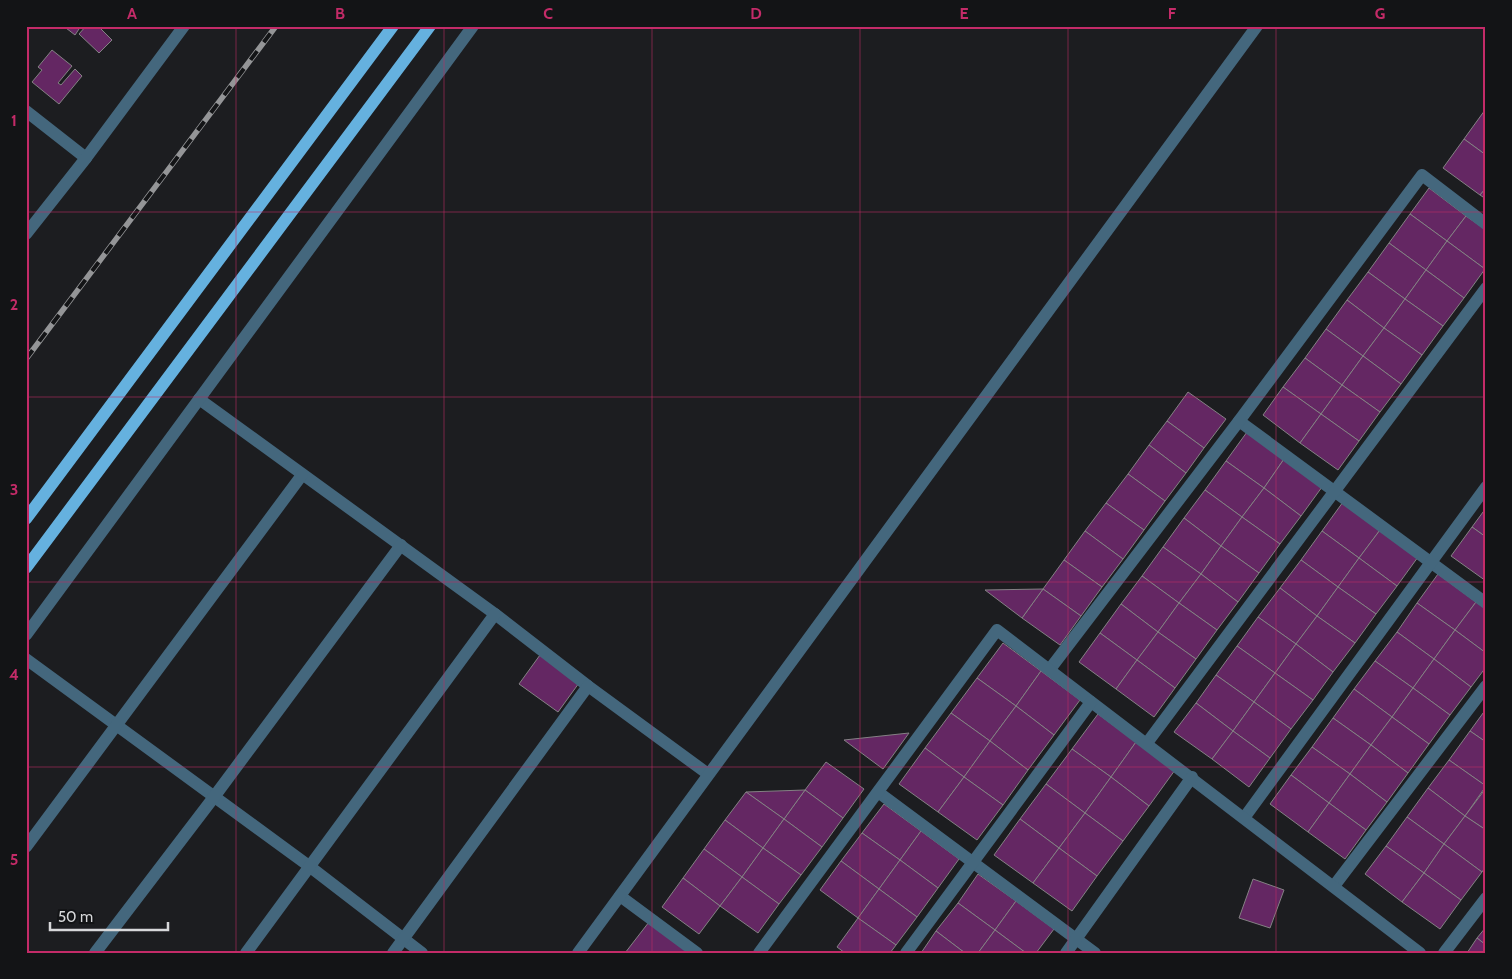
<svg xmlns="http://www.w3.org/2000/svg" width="1512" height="979" viewBox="0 0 1512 979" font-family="Cabin,sans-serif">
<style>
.building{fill:#642763;stroke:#848184}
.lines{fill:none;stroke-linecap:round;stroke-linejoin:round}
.minor{stroke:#44677d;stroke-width:12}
.major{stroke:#65b1df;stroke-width:12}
.rail-casing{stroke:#949597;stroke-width:5.5}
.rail{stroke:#131416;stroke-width:4;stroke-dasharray:11;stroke-linecap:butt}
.grid{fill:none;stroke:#c42b68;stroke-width:1;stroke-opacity:0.55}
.neatline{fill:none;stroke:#c42b68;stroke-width:2}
.grid-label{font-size:16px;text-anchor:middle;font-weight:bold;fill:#c42b68}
</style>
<rect width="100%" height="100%" fill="#1c1d20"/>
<g class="building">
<path d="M67,26h14l-6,9 -9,-7z"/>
<path d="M86,26h12l14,14 -13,13 -20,-19z"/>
<path d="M52,50l20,16 -14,17 3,2 14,-16 7,7 -23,28 -27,-22 10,-12 -4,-3z"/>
<path d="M1485,110l1,1v44l-22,-16z"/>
<path d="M1464,139l22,16v33l-6,7 -37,-27z"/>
<path d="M1429,188l37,28 -19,25 -37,-27z"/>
<path d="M1486,188v11l-6,-4z"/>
<path d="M1410,214l37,27 -21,29 -37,-27z"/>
<path d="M1466,216l20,14 -1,39 -38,-28z"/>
<path d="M1447,241l38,28 -21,29 -38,-28z"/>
<path d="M1389,243l37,27 -21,29 -37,-27z"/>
<path d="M1426,270l38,28 -21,28 -38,-27z"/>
<path d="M1368,272l37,27 -21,29 -37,-28z"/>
<path d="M1405,299l38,27 -21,29 -38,-27z"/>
<path d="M1347,300l37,28 -21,28 -37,-27z"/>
<path d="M1384,328l38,27 -21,29 -38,-28z"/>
<path d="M1326,329l37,27 -21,29 -37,-27z"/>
<path d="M1363,356l38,28 -21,28 -38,-27z"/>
<path d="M1305,358l37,27 -21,29 -38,-27z"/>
<path d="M1342,385l38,27 -21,29 -38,-27z"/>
<path d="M1283,387l38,27 -21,29 -37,-28z"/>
<path d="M1188,392l38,27 -22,29 -37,-27z"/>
<path d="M1321,414l38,27 -21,29 -38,-27z"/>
<path d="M1167,421l37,27 -18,25 -37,-28z"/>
<path d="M1247,432l37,27 -20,29 -38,-27z"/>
<path d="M1149,445l37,28 -21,28 -37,-27z"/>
<path d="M1284,459l38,28 -21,29 -37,-28z"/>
<path d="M1226,461l38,27 -22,29 -37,-27z"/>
<path d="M1128,474l37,27 -21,29 -38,-27z"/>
<path d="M1264,488l37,28 -21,28 -38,-27z"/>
<path d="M1205,490l37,27 -21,29 -37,-28z"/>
<path d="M1343,502l37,28 -21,28 -37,-27z"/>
<path d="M1106,503l38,27 -21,29 -38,-28z"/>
<path d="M1486,508v29l-14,-10z"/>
<path d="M1242,517l38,27 -21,29 -38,-27z"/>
<path d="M1184,518l37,28 -20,28 -38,-27z"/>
<path d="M1472,527l14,10v44l-35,-25z"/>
<path d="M1380,530l38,27 -21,29 -38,-28z"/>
<path d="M1085,531l38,28 -21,28 -38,-27z"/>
<path d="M1322,531l37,27 -21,29 -37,-27z"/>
<path d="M1221,546l38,27 -21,29 -37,-28z"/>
<path d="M1163,547l38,27 -22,29 -37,-27z"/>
<path d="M1359,558l38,28 -21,28 -38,-27z"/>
<path d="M1064,560l38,27 -21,29 -38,-27z"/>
<path d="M1301,560l37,27 -21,29 -37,-28z"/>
<path d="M1201,574l37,28 -21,28 -38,-27z"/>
<path d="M1438,574l38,28 -21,28 -38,-27z"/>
<path d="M1142,576l37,27 -21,29 -37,-28z"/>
<path d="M1338,587l38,27 -21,29 -38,-27z"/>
<path d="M1280,588l37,28 -21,28 -38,-27z"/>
<path d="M1043,589l38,27 -21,29 -38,-27z"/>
<path d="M1043,589l-21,29 -37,-28z"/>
<path d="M1476,602l10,7v44l-31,-23z"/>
<path d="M1179,603l38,27 -21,29 -38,-27z"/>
<path d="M1417,603l38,27 -21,29 -37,-27z"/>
<path d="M1121,604l37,28 -21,28 -37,-27z"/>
<path d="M1317,616l38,27 -22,29 -37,-28z"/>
<path d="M1258,617l38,27 -21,29 -38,-27z"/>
<path d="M1455,630l31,23v14l-15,20 -37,-28z"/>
<path d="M1158,632l38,27 -21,29 -38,-28z"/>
<path d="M1397,632l37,27 -21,29 -38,-27z"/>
<path d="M1100,633l37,27 -21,29 -37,-27z"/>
<path d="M1003,643l38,28 -25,35 -39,-28z"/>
<path d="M1296,644l37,28 -20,28 -38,-27z"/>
<path d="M1237,646l38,27 -21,29 -38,-27z"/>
<path d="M540,655l39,28 -21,29 -39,-28z"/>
<path d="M1434,659l37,28 -21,28 -37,-27z"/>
<path d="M1137,660l38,28 -21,29 -38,-28z"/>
<path d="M1375,661l38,27 -21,29 -38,-28z"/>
<path d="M1041,671l39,29 -26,35 -38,-29z"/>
<path d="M1275,673l38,27 -22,29 -37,-27z"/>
<path d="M1216,675l38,27 -21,29 -37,-28z"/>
<path d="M977,678l39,28 -26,35 -39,-28z"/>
<path d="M1413,688l37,27 -21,29 -37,-27z"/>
<path d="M1354,689l38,28 -21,28 -38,-27z"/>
<path d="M1254,702l37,27 -21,29 -37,-27z"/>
<path d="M1196,703l37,28 -21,28 -38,-27z"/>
<path d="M1016,706l38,29 -26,35 -38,-29z"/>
<path d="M1486,709v33l-16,-11z"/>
<path d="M951,713l39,28 -26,36 -39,-29z"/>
<path d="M1098,714l38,28 -25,35 -39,-28z"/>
<path d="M1392,717l37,27 -21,29 -37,-28z"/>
<path d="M1333,718l38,27 -21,29 -38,-27z"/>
<path d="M1233,731l37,27 -21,29 -37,-28z"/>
<path d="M1470,731l16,11v44l-37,-26z"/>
<path d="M909,733l-26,36 -39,-29z"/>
<path d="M990,741l38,29 -25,35 -39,-28z"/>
<path d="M1136,742l39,28 -26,36 -38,-29z"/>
<path d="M1371,745l37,28 -21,29 -37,-28z"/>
<path d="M1312,747l38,27 -21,29 -38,-28z"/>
<path d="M925,748l39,29 -26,35 -39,-28z"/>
<path d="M1072,749l39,28 -26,36 -39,-29z"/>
<path d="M1449,760l37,26 -21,30 -37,-28z"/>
<path d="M826,762l38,27 -21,29 -38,-28z"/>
<path d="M1350,774l37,28 -21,28 -37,-27z"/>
<path d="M1291,775l38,28 -21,29 -38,-28z"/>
<path d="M964,777l39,28 -26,35 -39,-28z"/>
<path d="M1111,777l38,29 -26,35 -38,-28z"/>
<path d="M1046,784l39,29 -26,35 -39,-29z"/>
<path d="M1428,788l37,28 -21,28 -37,-27z"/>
<path d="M1486,788v42l-21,-14z"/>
<path d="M805,790l38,28 -21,29 -38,-28z"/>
<path d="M805,790l-21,29 -38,-27z"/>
<path d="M746,792l38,27 -21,29 -38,-28z"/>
<path d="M1329,803l37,27 -21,29 -37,-27z"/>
<path d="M884,804l37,27 -21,29 -38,-27z"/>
<path d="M1085,813l38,28 -26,35 -38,-28z"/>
<path d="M1465,816l21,14v36l-4,6 -38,-28z"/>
<path d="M1407,817l37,27 -20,29 -38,-27z"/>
<path d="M784,819l38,28 -21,28 -38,-27z"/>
<path d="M1020,819l39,29 -26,35 -39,-28z"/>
<path d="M725,820l38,28 -21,29 -38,-28z"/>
<path d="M921,831l38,28 -21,29 -38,-28z"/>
<path d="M862,833l38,27 -21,29 -38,-28z"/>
<path d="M1444,844l38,28 -21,28 -37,-27z"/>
<path d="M1386,846l38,27 -22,29 -37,-28z"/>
<path d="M763,848l38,27 -22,29 -37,-27z"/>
<path d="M1059,848l38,28 -25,35 -39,-28z"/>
<path d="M704,849l38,28 -22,29 -37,-28z"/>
<path d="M900,860l38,28 -21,29 -38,-28z"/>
<path d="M841,861l38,28 -21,29 -38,-28z"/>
<path d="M1424,873l37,27 -21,29 -38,-27z"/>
<path d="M978,874l38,27 -21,29 -37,-27z"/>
<path d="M742,877l37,27 -21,29 -38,-27z"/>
<path d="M683,878l37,28 -21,28 -37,-27z"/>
<path d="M1253,879l31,11 -14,38 -31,-10z"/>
<path d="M879,889l38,28 -21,28 -38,-27z"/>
<path d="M1016,901l38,28 -18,24h-10l-31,-23z"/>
<path d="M958,903l37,27 -17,23h-13l-29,-22z"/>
<path d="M858,918l38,27 -6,8h-45l-8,-6z"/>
<path d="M649,922l38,28 -1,3h-61z"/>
<path d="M1486,927v18l-9,-7z"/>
<path d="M995,930l31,23h-48z"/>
<path d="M936,931l29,22h-44z"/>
<path d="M1477,938l9,7v8h-19z"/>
</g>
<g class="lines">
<g class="minor">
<path d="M26,111l60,47"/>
<path d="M26,234l60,-76 98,-132"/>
<path d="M199,399l296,215 93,72 120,88"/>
<path d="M1239,421l247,182"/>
<path d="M26,635l447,-609"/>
<path d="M26,659l283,207 113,87"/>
<path d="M1050,669l189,-248 183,-246 64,49"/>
<path d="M1147,743l339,-455"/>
<path d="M878,792l217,161"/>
<path d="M1244,818l242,-331"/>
<path d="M26,847l276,-372"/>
<path d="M1334,886l152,-200"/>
<path d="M620,896l77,57"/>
<path d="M95,953l119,-156 187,-252"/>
<path d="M246,953l249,-339"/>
<path d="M393,953l195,-267"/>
<path d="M578,953l679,-927"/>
<path d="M759,953l238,-323 423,323"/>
<path d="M906,953l185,-251"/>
<path d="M1066,953l126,-176"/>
<path d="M1444,953l42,-55"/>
</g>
<g class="major">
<path d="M26,519l367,-493"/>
<path d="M26,568l404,-542"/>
</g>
<g class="rail-casing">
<path id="rail" d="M26,359l250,-333"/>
</g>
<use href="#rail" class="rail"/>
</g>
<path class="grid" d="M236,26v927M444,26v927M652,26v927M860,26v927M1068,26v927M1276,26v927M26,212h1460M26,397h1460M26,582h1460M26,767h1460"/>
<rect width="1512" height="979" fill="none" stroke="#131416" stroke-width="55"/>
<path d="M50 922v8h118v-8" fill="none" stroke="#d7d8da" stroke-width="2.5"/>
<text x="58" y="922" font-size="15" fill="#d7d8da" stroke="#131416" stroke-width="4" paint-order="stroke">50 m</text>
<rect x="28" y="28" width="1456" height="924" class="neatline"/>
<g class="grid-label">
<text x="132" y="19">A</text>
<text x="340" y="19">B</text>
<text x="548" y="19">C</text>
<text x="756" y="19">D</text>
<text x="964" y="19">E</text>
<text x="1172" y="19">F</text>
<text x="1380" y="19">G</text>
<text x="14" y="126">1</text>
<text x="14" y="310">2</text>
<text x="14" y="495">3</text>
<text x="14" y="680">4</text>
<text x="14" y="865">5</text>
</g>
</svg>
